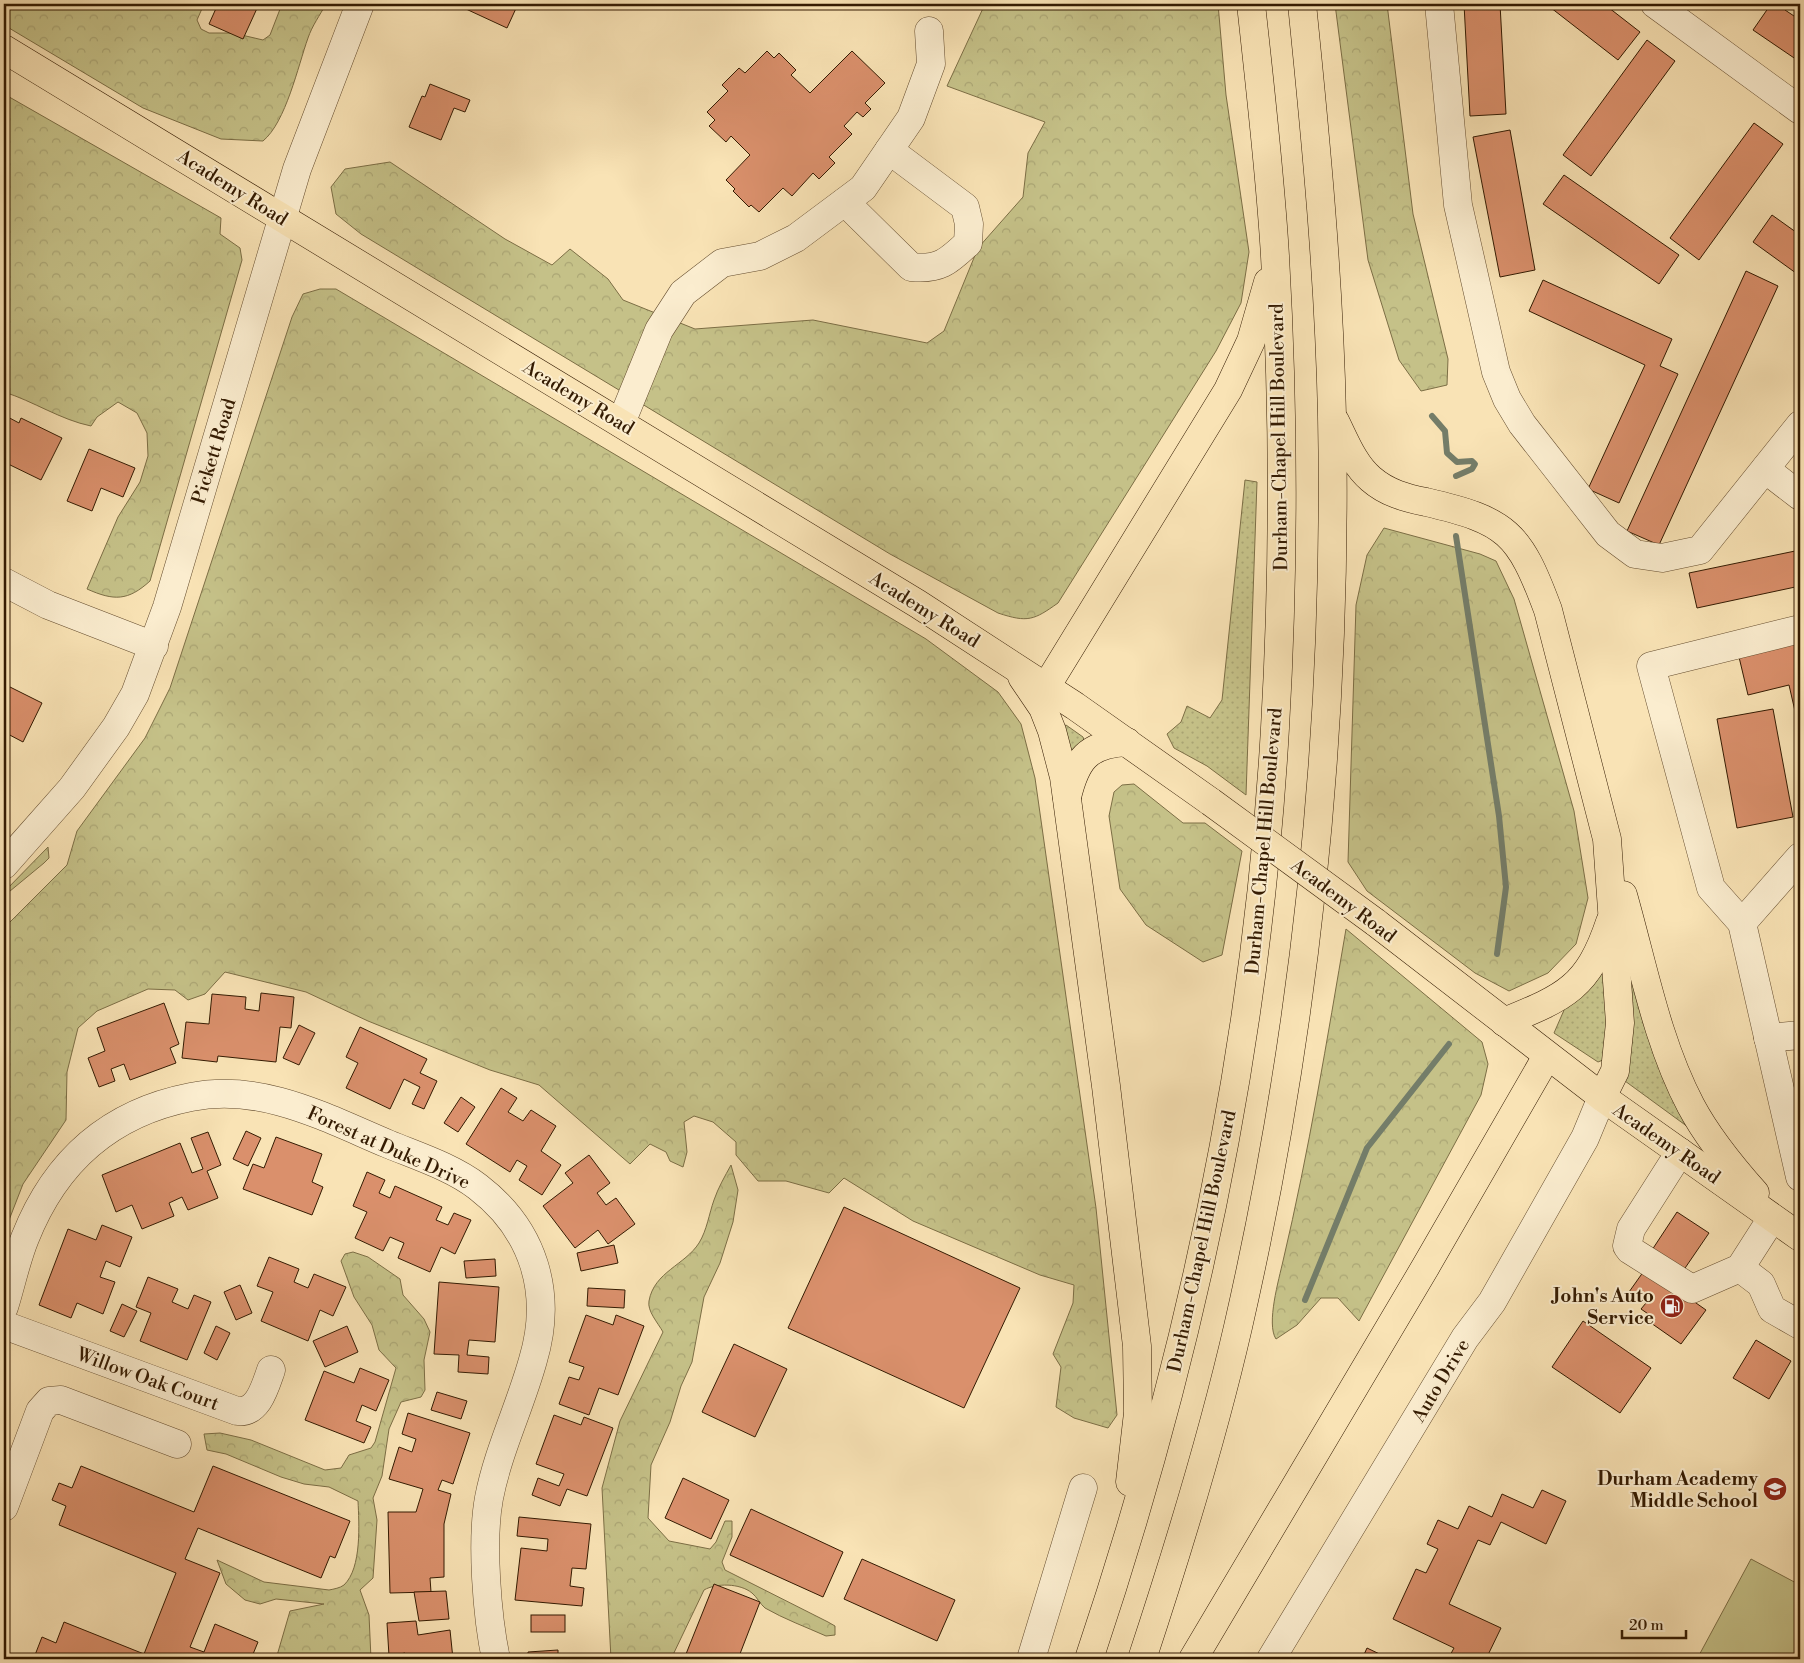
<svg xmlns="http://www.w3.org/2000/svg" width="1804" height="1663" viewBox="0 0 1804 1663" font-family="'Libre Bodoni',serif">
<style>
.grass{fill:url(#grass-dots);stroke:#7c6e45}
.forest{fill:url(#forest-crowns);stroke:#7c6e45}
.park{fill:#c5c188;stroke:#7c6e45}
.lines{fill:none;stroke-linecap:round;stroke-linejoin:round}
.stream{stroke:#747d69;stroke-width:6}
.building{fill:#da906c;stroke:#341b02}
.minor-casing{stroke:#654d2f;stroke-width:29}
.major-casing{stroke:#341b02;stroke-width:29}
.minor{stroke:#fbedcf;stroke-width:28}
.major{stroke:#f9e3b5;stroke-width:28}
.major-bridge-casing{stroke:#341b02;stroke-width:29;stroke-linecap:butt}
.major-bridge{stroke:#f9e3b5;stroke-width:28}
.labels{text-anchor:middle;stroke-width:4;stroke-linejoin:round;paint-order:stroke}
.street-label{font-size:19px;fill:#341b02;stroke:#fbedcf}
.poi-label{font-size:19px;font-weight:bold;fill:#341b02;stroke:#fbedcf;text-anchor:end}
</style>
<defs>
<pattern id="grass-dots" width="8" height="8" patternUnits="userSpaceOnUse" patternTransform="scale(1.25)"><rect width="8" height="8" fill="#c5c188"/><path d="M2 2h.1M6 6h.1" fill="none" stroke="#aaa574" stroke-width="1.8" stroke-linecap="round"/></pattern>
<pattern id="forest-crowns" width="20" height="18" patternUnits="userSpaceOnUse" patternTransform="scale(1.25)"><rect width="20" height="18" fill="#c5c188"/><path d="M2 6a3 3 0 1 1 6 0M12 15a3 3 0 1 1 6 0" fill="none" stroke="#aaa574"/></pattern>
</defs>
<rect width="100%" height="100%" fill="#f9e3b5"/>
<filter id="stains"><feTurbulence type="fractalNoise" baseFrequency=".004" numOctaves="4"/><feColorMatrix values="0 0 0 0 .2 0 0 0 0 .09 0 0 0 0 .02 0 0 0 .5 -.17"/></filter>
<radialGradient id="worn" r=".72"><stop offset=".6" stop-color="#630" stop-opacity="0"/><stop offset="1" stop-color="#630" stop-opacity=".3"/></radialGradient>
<g class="grass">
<path d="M1245,480l12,2 -11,313 -39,-29 -33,-18 -7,-14 14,-12 6,-16 23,12 12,-18z"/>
<path d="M1066,725l17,12 2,6 -11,13 -13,-29z"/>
<path d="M1627,936l61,191 -63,-46z"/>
<path d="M1602,959l8,58 -7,43 -5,2 -44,-29 14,-32z"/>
</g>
<g class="forest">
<path d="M4,4h200l-7,16 4,9 8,4h24l30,7 7,-5 12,-31h44c-6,11 -14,22 -18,34 -10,28 -22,84 -45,103l-42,-2 -78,-31 -139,-83z"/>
<path d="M985,4h233l8,91 23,157 -8,51 -25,48 -158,252c-24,17 -30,20 -60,10l-108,-59 -529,-320 -25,-20 -5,-27 14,-18 45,-7 115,77 47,26 18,-16 38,30 15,21 72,29 118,-9 114,23 17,-12 34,-83 45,-51 5,-44 17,-31 -98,-36z"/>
<path d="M1335,4h52l26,210 35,145 -1,26 -26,6 -22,-31 -31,-100z"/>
<path d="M4,94l217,124 -1,16 20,14 2,12 -92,321c-22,20 -36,20 -63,8l31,-72 22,-35 8,-26 -1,-23 -10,-20 -19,-11 -21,15 -6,9c-30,-6 -58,-25 -87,-34z"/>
<path d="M320,289h16l590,350 72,53 23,32 14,54 61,430 21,207 -9,13 -34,-10 -18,-11 5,-40 -8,-13 20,-51 1,-18 -34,-10 -127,-54 -69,-43 -15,15 -43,-12h-28l-22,-26v-13l-23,-20 -19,-6 -10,6 3,30 -4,15 -13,-6 -4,-9 -16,-8 -20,20 -91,-79 -49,-15 -122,-49 -62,-29 -81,-20 -20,22 -17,6 -13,-10 -27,-1 -51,22 -19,17 -11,44 -1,48 -43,64 -19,49v-305l63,-63 10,-34 68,-93 25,-50 122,-371 11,-23z"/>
<path d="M1384,528l96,26 16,7 18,38 60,212 14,87 -12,46 -28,29 -39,18 -34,-18 -108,-82 -19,-29 8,-257 11,-50z"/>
<path d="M1134,784l49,39h22l37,28 -20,104 -19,7 -57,-37 -26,-36 -11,-73 5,-24 8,-7z"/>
<path d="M48,847l1,11 -5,5 -40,33v-4z"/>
<path d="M1346,929l136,113 6,22 -7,31 -122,226 -21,-23h-17l-24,27 -21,14c-10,-15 3,-60 7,-78 26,-110 44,-221 63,-332z"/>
<path d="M731,1165l7,25 -5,32 -13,41 -16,34 -12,65 -11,24 -11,36 -19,43 -3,53 21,23 41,8 6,-7 9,-21h7v16l-10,25 3,8 103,52 7,4v9l-9,1c-20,-9 -42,-17 -61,-28 -5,-4 -8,-11 -13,-15 -12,-10 -36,-10 -48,-3l-33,69h-60l-9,-171 18,-67 43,-89c-5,-9 -16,-21 -14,-31 5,-29 36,-36 50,-58 8,-13 10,-29 15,-43 4,-12 11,-24 17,-35z"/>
<path d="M353,1252l15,5 32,22 3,16 21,24 6,13 -6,28 1,30 -4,7 -20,5 -12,27 -7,47 -9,22 4,22 -4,58 -13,12 9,25 2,44h-95l14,-48 34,-7 -48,-5 -16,5 -15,-4 -19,-16 -9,-24 47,22 65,8c5,-1 11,-2 15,-5 18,-17 15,-62 14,-84l-29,-14 -25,-3 -23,-7 -55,-23 -19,-4 -3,-16 16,-1 31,7 74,30 16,-2 8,-13 22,-7 4,-6 21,-74 -17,-18 -7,-25 -18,-28 -13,-36 4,-7z"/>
</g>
<path class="park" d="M1751,1559l49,26v74h-103z"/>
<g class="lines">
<g class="stream">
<path d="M1432,416l13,15 2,22 10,9 15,-1 3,3 -3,5 -16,7"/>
<path d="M1456,536l43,280 7,71 -9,67"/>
<path d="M1305,1300l62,-152 82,-104"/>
</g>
</g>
<g class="building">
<path d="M218,4h41l-16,35 -34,-15z"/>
<path d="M469,4h49l-11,24 -41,-19z"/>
<path d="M1464,4h36l6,110 -36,2z"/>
<path d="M1546,4h58l36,28 -22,28z"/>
<path d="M1771,4h18l-4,6 15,10v42l-47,-32z"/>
<path d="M1647,40l28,21 -84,115 -28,-21z"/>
<path d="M767,51l7,7 5,-5 17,17 -5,5 19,18 42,-42 33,32 -20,20 6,6 -8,8 -6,-5 -13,14 8,8 -23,23 6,6 -16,16 -6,-6 -21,23 -9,-8 -24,24 -8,-7 -2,2 -16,-16 2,-2 -9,-9 24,-25 -19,-19 -5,6 -17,-16 6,-6 -8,-8 21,-21 -6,-6 17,-17 6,5z"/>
<path d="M430,84l40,16 -5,12 -11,-4 -13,32 -32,-13 13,-31 3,1z"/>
<path d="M1754,123l29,21 -84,116 -29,-22z"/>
<path d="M1510,130l25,140 -35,7 -27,-140z"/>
<path d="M1564,175l115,80 -20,29 -116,-80z"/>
<path d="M1772,215l28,20v41l-47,-34z"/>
<path d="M1746,271l32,15 -119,259 -32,-14z"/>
<path d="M1543,280l129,59 -12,27 18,8 -59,129 -31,-14 57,-124 -116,-54z"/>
<path d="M4,415l15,8 2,-5 41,20 -21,42 -37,-18z"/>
<path d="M89,449l46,19 -12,29 -22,-9 -9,23 -25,-10z"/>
<path d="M1800,550v36l-103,22 -8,-35z"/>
<path d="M1800,642v91l-11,-48 -41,10 -9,-38z"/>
<path d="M4,684l38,19 -19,39 -19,-10z"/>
<path d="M1773,709l20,108 -56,11 -20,-109z"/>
<path d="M261,993l33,4 -3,31 -11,-1 -4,35 -58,-6 -1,6 -35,-4 4,-36 23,2 3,-30 34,3 -1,12 14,2z"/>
<path d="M164,1003l15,41 -9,4 6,15 -46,17 -6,-16 -13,5 4,12 -16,6 -11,-29 17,-7 -8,-23z"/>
<path d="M299,1025l16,8 -16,32 -16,-7z"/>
<path d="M360,1027l67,32 -7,14 17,8 -13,28 -12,-5 8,-17 -16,-8 -14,30 -44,-21 12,-25 -12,-6z"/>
<path d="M501,1088l16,10 -9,14 15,9 8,-11 25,16 -15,25 20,14 -19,30 -23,-15 8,-14 -10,-6 -7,12 -44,-28z"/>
<path d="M461,1097l14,10 -17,25 -14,-9z"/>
<path d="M246,1131l15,7 -13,28 -15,-7z"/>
<path d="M208,1132l13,33 -14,6 11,27 -30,12 -6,-13 -13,6 5,13 -32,13 -10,-24 -16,7 -14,-37 78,-32 12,30 11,-4 -12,-31z"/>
<path d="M276,1137l46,17 -10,28 11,5 -11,28 -69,-26 10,-25 11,4z"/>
<path d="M589,1155l21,28 -13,10 9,12 10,-7 19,26 -27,20 -10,-14 -23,18 -32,-42 30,-23 -8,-10z"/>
<path d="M367,1172l18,8 -6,13 11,5 5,-12 47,21 -6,13 12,5 6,-12 17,7 -16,34 -14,-7 -11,25 -32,-14 6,-15 -14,-6 -7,14 -28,-13 12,-26 -14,-6z"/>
<path d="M844,1207l176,81 -56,120 -176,-80z"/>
<path d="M1677,1212l32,21 -28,41 -31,-21z"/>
<path d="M102,1225l30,12 -12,30 -14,-6 -6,16 15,5 -12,32 -26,-11 -6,15 -32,-13 29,-76 28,11z"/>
<path d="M614,1245l4,18 -37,8 -4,-18z"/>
<path d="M269,1257l30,12 -5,13 14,6 6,-14 32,13 -13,29 -13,-6 -12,31 -47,-20 12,-29 -16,-6z"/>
<path d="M495,1259l1,17 -30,2 -2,-17z"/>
<path d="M1646,1268l60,42 -25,34 -30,-21 3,-5 -13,-9 5,-6 -17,-11z"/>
<path d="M148,1277l30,12 -6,13 16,7 6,-14 17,7 -24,58 -47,-19 11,-28 -15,-6z"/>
<path d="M439,1282l60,5 -4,55 -26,-2 -2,15 22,2 -1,17 -30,-2 1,-17 -25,-1z"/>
<path d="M240,1285l12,28 -16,7 -12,-28z"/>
<path d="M588,1288l37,2 -1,18 -37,-2z"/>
<path d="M122,1304l15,7 -13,26 -14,-6z"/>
<path d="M586,1315l27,10 3,-10 28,11 -26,69 -19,-7 -10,27 -30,-11 10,-27 10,3 5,-13 -15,-5z"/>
<path d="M1583,1321l68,47 -31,45 -68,-46z"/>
<path d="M216,1326l14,7 -13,27 -13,-7z"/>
<path d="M347,1326l11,26 -33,15 -12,-26z"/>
<path d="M1756,1340l35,21 -22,38 -36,-21z"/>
<path d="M734,1344l53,25 -32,68 -53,-25z"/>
<path d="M360,1368l29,12 -13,31 -14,-6 -6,16 15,6 -7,16 -59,-23 19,-49 30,12z"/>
<path d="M437,1392l30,9 -6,18 -30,-9z"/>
<path d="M408,1413l62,20 -17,51 -11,-4 -4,10 13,4 -7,30v53l-14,1 1,14 -41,1 -2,-81h28l7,-23 -34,-10 10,-32 13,5 4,-13 -14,-5z"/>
<path d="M554,1415l27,10 3,-8 29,11 -26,68 -20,-7 -7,17 -28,-11 6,-17 21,8 5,-12 -28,-10z"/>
<path d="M81,1466l113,46 19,-46 137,55 -15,37 -5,-2 -9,22 -123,-50 -13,31 35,14 -30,74 14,5 11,-28 43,18 -7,17h-205l-11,-4 7,-18 14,6 8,-21 80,32 32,-81 -117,-48 7,-19 -14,-6 7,-17 13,5z"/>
<path d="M683,1478l46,22 -18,39 -46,-21z"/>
<path d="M1542,1490l24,11 -20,43 -45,-22 -11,23 -12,-5 -29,64 52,24 -15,31h-38l6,-11 -61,-29 23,-50 10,4 12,-24 -11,-5 11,-24 20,9 11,-23 23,11 10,-23 31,14z"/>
<path d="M751,1509l92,43 -20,45 -93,-42z"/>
<path d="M519,1517l72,7 -5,45 -14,-1 -2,18 14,2 -2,18 -67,-6 6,-52 26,3 1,-12 -31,-3z"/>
<path d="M862,1559l93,41 -18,41 -93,-42z"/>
<path d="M714,1584l46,18 -22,57h-54z"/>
<path d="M446,1591l3,28 -30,2 -5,-29z"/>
<rect x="531" y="1615" width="34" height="17"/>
<path d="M416,1621l2,14 32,-5 3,29h-48v-6l-16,3 -2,-33z"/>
<path d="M1367,1648l23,11h-28z"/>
<path d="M558,1650v9h-30v-7z"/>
</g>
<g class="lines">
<g class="minor-casing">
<g id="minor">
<path d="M1439,4l19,201 38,167 11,27 15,25 86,110 27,20 27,4 38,-8 100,-125"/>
<path d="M1655,4l145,106"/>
<path d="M845,202l66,65c28,3 37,-5 57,-24l1,-19 -4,-17 -76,-57"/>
<path d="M621,423l38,-93 24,-37 39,-30 38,-7 36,-18 67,-50 48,-70 20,-54 -2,-33"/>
<path d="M1765,469l35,27"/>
<path d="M4,582l44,23 106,41"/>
<path d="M1800,629l-149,37 60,222 31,35 58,254"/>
<path d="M4,865l68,-77 44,-61 19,-33 32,-87 130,-438 63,-165"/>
<path d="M1742,923l58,-66"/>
<path d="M1768,1038l32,-3"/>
<path d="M1680,1152l-49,77 -4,17 3,4 62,39 48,-21 32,-50"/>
<path d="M1740,1268l21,16 11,25 28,16"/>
<path d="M4,1307c7,-22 12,-47 21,-69 30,-76 84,-125 166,-141 71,-14 133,20 197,47 29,12 64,23 90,43 56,43 75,106 55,173 -13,47 -35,91 -44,138 -8,43 -2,119 7,161"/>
<path d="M4,1325l233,86c21,3 28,-24 34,-41"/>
<path d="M4,1507l36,-96 9,-10 12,-1 116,44"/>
<path d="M1031,1659l52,-171"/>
<path d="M1271,1659l194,-321 27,-36 93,-164 17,-41"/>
</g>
</g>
<g class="major-casing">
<g id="major">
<path d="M4,49l914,555 157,102 136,96"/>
<path d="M1335,421c10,20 19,44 36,58 16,14 35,19 55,23 81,19 93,30 122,108l59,229 13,184 -5,48 -13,26"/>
<path d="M1022,677l21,31 9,23 12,46 42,309 31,260 1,67 -8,69"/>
<path d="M1046,687l182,-297 23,-49 17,-59"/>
<path d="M1067,797c9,-37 20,-53 60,-55"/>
<path d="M1623,895c20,70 34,147 68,211 17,32 40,60 64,87"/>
<path d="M1375,922l227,175 198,140"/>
<path d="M1504,1022c61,-25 84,-34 106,-100"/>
<path d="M1089,1659c101,-300 168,-614 186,-931 9,-157 9,-316 0,-472 -5,-84 -15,-169 -24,-252"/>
<path d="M1142,1659c36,-109 70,-219 96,-332 68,-298 100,-606 94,-911 -3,-138 -16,-275 -30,-412"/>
<path d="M1193,1659l233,-393 121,-210"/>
</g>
</g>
<use href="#minor" class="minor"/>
<use href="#major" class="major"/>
<g class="major-bridge-casing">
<path id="major-bridge" d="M1211,802l164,120"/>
</g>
<use href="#major-bridge" class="major-bridge"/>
</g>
<defs>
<g id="fuel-disc" transform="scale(1.25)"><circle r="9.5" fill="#8f2418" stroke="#fbedcf"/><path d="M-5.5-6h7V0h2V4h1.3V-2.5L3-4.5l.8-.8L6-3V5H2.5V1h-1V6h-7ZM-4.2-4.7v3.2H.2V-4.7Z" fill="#fff"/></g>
<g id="school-disc" transform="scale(1.25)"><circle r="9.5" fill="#8f2418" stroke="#fbedcf"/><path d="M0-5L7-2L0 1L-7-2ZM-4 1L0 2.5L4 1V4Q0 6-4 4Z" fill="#fff"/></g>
</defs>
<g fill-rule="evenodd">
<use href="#fuel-disc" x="1672" y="1306"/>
<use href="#school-disc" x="1775" y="1489"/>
</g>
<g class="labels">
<g class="street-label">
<text transform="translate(233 187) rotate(32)" y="7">Academy Road</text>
<text transform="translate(579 397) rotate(31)" y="7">Academy Road</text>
<text transform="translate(1278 437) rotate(-91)" y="7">Durham-Chapel Hill Boulevard</text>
<text transform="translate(213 451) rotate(-73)" y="7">Pickett Road</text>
<text transform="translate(925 609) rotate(32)" y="7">Academy Road</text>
<text transform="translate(1263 841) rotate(-85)" y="7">Durham-Chapel Hill Boulevard</text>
<text transform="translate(1344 900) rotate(37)" y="7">Academy Road</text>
<text transform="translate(1667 1143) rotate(35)" y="7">Academy Road</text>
<text transform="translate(389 1147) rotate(24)" y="7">Forest at Duke Drive</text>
<text transform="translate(1201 1241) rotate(-78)" y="7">Durham-Chapel Hill Boulevard</text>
<text transform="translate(148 1378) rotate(20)" y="7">Willow Oak Court</text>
<text transform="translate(1440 1380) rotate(-59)" y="7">Auto Drive</text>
</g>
<g class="poi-label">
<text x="1654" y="1302">John's Auto<tspan x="1654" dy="22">Service</tspan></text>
<text x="1758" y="1485">Durham Academy<tspan x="1758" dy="22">Middle School</tspan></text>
</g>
</g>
<rect width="1804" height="1663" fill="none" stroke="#f9e3b5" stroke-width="20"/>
<rect x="5" y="5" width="1794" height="1653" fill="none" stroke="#341b02" stroke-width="2.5"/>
<rect x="10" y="10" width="1784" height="1643" fill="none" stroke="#341b02"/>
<path d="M1622 1630v8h64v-8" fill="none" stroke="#341b02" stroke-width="2.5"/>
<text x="1629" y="1630" font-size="15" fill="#341b02" stroke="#fbedcf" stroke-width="4" paint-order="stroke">20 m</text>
<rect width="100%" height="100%" filter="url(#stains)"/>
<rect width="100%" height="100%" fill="url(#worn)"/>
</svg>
